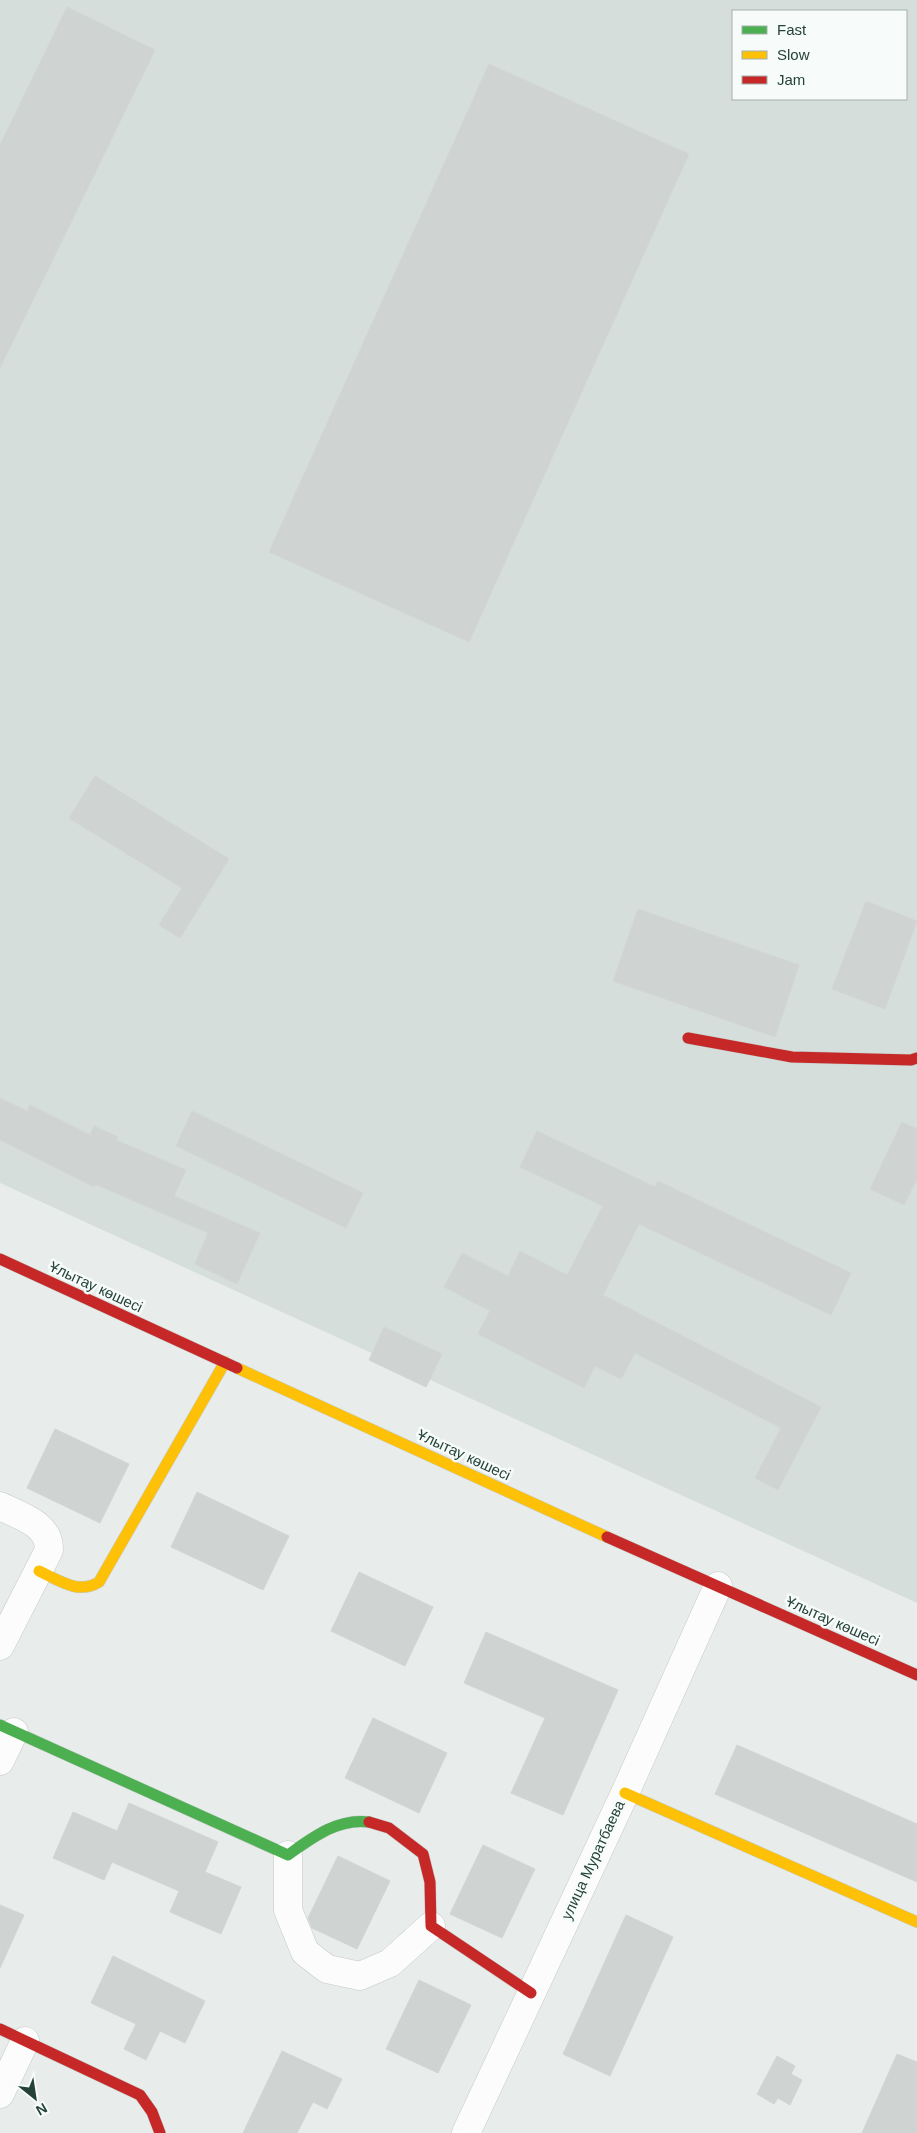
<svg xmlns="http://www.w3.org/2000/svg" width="917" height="2133" viewBox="0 0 917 2133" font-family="Arial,sans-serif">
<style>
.built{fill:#d6dedb;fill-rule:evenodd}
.building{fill:#cfd4d2;stroke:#d1d6d4}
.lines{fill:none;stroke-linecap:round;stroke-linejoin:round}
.street-casing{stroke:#c5cac8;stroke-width:29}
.fast-casing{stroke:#c3cbc8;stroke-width:12}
.slow-casing{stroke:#c3cbc8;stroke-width:12}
.jam-casing{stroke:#c3cbc8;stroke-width:12}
.street{stroke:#fcfcfc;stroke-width:28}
.fast{stroke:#4caf50;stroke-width:11}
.slow{stroke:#ffc107;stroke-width:11}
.jam{stroke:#c62828;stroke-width:11}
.labels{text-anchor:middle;stroke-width:5;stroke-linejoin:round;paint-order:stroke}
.street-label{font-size:15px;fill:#24423a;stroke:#f7fbf9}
</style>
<rect width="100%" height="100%" fill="#e8edeb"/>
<path class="built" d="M0,0h917v1603l-917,-420zM733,11h173v88h-173z"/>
<g class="building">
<path d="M67,7l88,43 -155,318v-223z"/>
<path d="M489,64l200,90 -220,488 -200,-90z"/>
<path d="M95,776l134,83 -49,79 -21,-13 23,-37 -113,-70z"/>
<path d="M866,901l51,20 -32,88 -53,-20z"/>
<path d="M638,909l161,56 -24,72 -162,-56z"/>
<path d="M0,1098l27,13 3,-6 60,30 4,-9 24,11 -2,3 70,30 -12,26 86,37 -23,51 -42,-20 13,-31 -113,-49 -1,3 -94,-47z"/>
<path d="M192,1111l171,82 -17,35 -170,-82z"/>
<path d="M902,1122l15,7v50l-13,26 -34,-16z"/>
<path d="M537,1131l118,56 3,-6 193,92 -20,42 -192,-91 -36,71 218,112 -43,83 -23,-12 26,-50 -146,-75 -14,26 -26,-13 -11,22 -106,-54 12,-23 -46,-24 18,-34 46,23 12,-25 47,24 36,-69 -83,-39z"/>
<path d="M384,1327l58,27 -16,33 -57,-27z"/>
<path d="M55,1429l74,35 -29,59 -73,-35z"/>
<path d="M197,1492l92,44 -26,54 -92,-43z"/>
<path d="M359,1572l74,35 -28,59 -74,-35z"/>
<path d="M486,1632l132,58 -55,125 -52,-22 34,-75 -81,-35z"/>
<path d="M373,1718l74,35 -28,60 -74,-35z"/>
<path d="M737,1745l180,79v58l-202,-88z"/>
<path d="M129,1803l89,39 -13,30 36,15 -20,47 -51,-22 9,-21 -67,-29 -8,18 -51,-22 20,-46 44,19z"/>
<path d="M483,1845l52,24 -33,69 -52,-24z"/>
<path d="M338,1856l52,25 -33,68 -45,-21 -4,-10z"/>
<path d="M0,1905l24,10 -24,53z"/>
<path d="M626,1915l47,22 -63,139 -47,-22z"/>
<path d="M113,1956l92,45 -20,42 -25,-12 -14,29 -22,-11 12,-25 -45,-21z"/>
<path d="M419,1980l52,25 -33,68 -52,-24z"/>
<path d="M282,2051l60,28 -15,30 -14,-7 -16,31h-54z"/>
<path d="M897,2054l20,8v71h-55z"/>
<path d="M777,2056l18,10 -4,8 11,6 -12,25 -12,-7 -4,6 -17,-10z"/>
</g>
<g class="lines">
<g class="street-casing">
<g id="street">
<path d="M0,1506c20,10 50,18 49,44l-49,96"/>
<path d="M0,1761l14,-29"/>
<path d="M288,1855v55l17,42 22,17 33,7 30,-13 41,-37"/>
<path d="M0,2094l25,-53"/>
<path d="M466,2133l159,-340 93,-207"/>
</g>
</g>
<g class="fast-casing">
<path id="fast" d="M0,1725l288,130c25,-18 50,-37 81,-33"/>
</g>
<g class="slow-casing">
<g id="slow">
<path d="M237,1368l370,169"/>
<path d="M39,1571c19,9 40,24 60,11l126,-220"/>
<path d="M625,1793l292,129"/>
</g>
</g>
<g class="jam-casing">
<g id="jam">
<path d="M688,1038l104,19 119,3 6,-2"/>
<path d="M0,1259l237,109"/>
<path d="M607,1537l310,138"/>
<path d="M369,1822l20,6 34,26 7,28 1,44 100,67"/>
<path d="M0,2029l140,66 12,17 8,21"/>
</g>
</g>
<use href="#street" class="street"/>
<use href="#fast" class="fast"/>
<use href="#slow" class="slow"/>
<use href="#jam" class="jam"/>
</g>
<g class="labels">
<g class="street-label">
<text transform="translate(96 1287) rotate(25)" y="5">Ұлытау көшесі</text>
<text transform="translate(464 1455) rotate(25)" y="5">Ұлытау көшесі</text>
<text transform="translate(833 1621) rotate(24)" y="5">Ұлытау көшесі</text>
<text transform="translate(593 1860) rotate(-65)" y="5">улица Муратбаева</text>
</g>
</g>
<rect x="732" y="10" width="175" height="90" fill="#f7fbf9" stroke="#a3b1ad"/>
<rect x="742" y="26" width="25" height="8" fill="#4caf50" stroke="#a3b1ad"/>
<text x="777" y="35" font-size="15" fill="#24423a">Fast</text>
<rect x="742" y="51" width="25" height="8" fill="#ffc107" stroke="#a3b1ad"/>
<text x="777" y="60" font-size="15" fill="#24423a">Slow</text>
<rect x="742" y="76" width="25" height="8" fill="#c62828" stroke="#a3b1ad"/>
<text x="777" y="85" font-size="15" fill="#24423a">Jam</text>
<g transform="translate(35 2098) rotate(150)" stroke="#f7fbf9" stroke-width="4" paint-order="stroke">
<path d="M0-4L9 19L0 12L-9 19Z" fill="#24423a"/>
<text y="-8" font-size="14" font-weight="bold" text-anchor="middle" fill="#24423a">N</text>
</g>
</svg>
